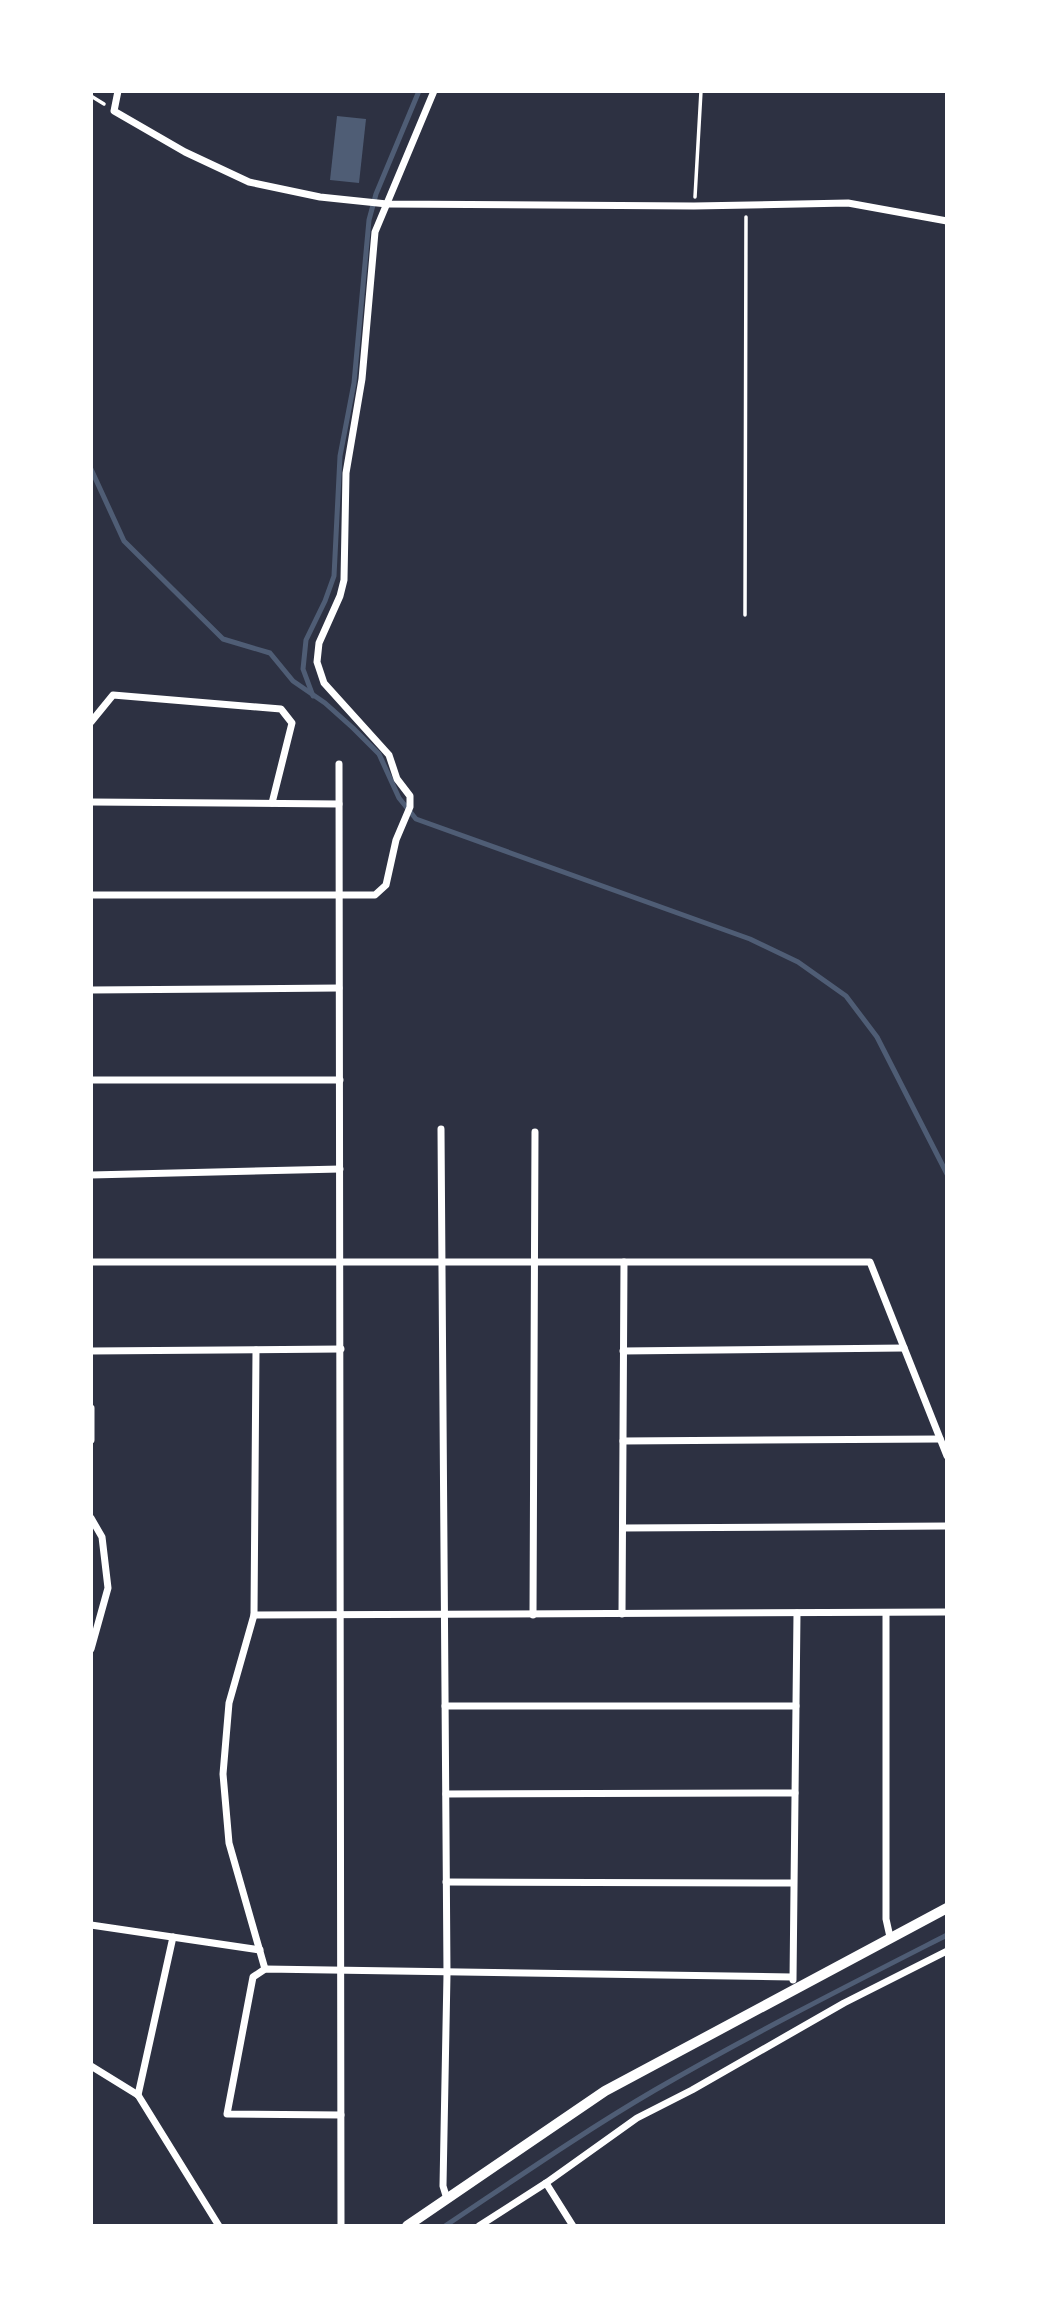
<svg xmlns="http://www.w3.org/2000/svg" width="1038" height="2317" viewBox="0 0 1038 2317" font-family="Literata,serif">
<style>
.water{fill:#4f5d75}
.lines{fill:none;stroke-linecap:round;stroke-linejoin:round}
.stream{stroke:#4f5d75;stroke-width:5}
.path{stroke:#fff;stroke-width:3.5}
.minor{stroke:#fff;stroke-width:7}
.tertiary{stroke:#fff;stroke-width:10}
</style>
<rect width="100%" height="100%" fill="#2d3142"/>
<path class="water" d="M337,116l29,3 -7,64 -29,-3z"/>
<g class="lines">
<g class="stream">
<path d="M91,469l33,72 99,98 47,14 23,28 32,22 28,25 26,26 20,44 17,21 334,120 48,23 48,34 31,41 70,137"/>
<path d="M313,696l-10,-27 3,-29 19,-39 9,-25 6,-120 14,-73 15,-163 7,-26 43,-103"/>
<path d="M445,2226c69,-46 138,-94 210,-136 95,-55 194,-105 292,-155"/>
</g>
<g class="path">
<path d="M91,96l13,8"/>
<path d="M695,197l6,-106"/>
<path d="M745,615l1,-398"/>
</g>
<g class="minor">
<path d="M118,91l-4,20 71,41 64,30 71,15 67,7 307,2 154,-3 99,18"/>
<path d="M91,722l22,-27 168,14 11,14 -20,80"/>
<path d="M339,764l2,1462"/>
<path d="M91,802l248,2"/>
<path d="M91,895h284l11,-10 10,-45 14,-33v-11l-13,-17 -8,-24 -65,-72 -7,-21 2,-19 21,-47 4,-16 2,-107 16,-94 13,-147 59,-141"/>
<path d="M91,990l248,-2"/>
<path d="M91,1080h249"/>
<path d="M441,1129l6,845 -4,212 4,13"/>
<path d="M91,1175l249,-6"/>
<path d="M91,1262h779l77,194"/>
<path d="M256,1350l-2,265 -25,88 -6,71 6,69 36,126"/>
<path d="M91,1351l250,-2"/>
<path d="M623,1351l281,-3"/>
<path d="M91,1408v32"/>
<path d="M623,1441l317,-2"/>
<path d="M91,1518l11,19 6,51 -17,61"/>
<path d="M623,1528l324,-2"/>
<path d="M886,1613v306l4,18"/>
<path d="M622,1614l2,-352"/>
<path d="M254,1615l693,-3"/>
<path d="M533,1615l2,-483"/>
<path d="M445,1706h351"/>
<path d="M446,1794l349,-1"/>
<path d="M446,1882l347,1"/>
<path d="M91,1925l169,25"/>
<path d="M793,1980l4,-367"/>
<path d="M91,2066l47,29 81,131"/>
<path d="M138,2095l35,-158"/>
<path d="M341,2115l-114,-1 26,-137 12,-8 527,8"/>
<path d="M546,2183l27,43"/>
<path d="M479,2226l67,-43 91,-65 55,-28 152,-87 103,-52"/>
</g>
<path class="tertiary" d="M407,2226l198,-135 342,-183"/>
</g>
<rect width="1038" height="2317" fill="none" stroke="#ffffff" stroke-width="186"/>
</svg>
